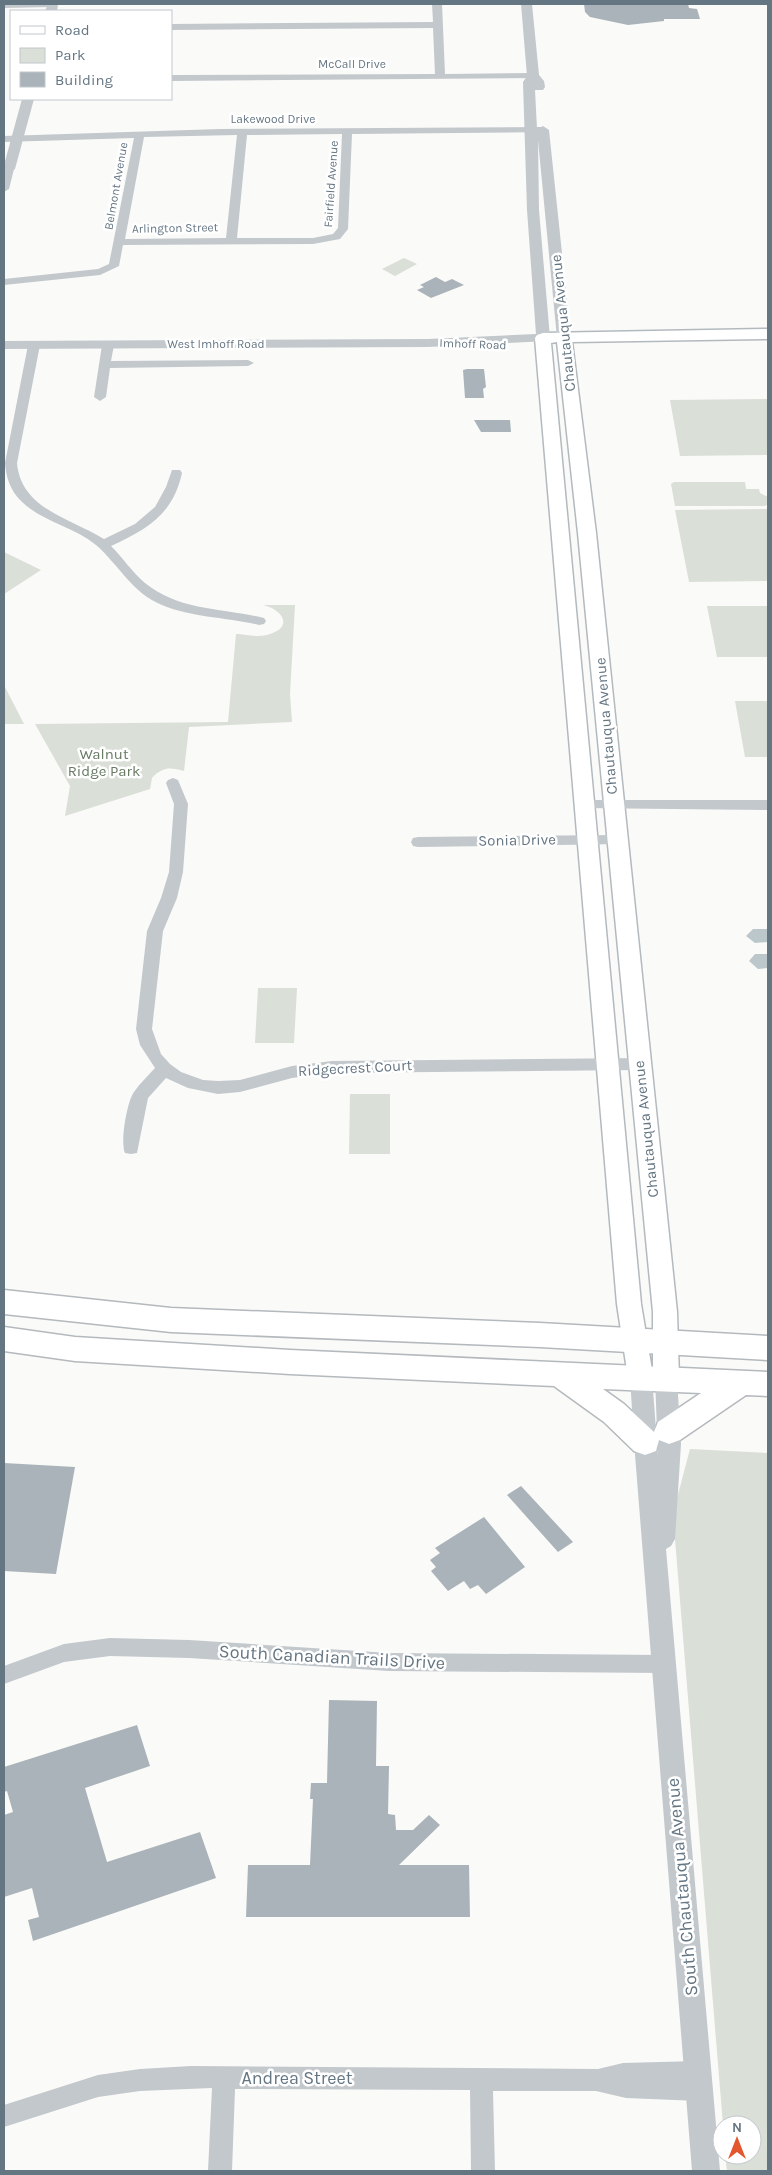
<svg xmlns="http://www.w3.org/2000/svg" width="772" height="2175" viewBox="0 0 772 2175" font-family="Karla,sans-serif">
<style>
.green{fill:#dadfd7}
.water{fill:#bbc7cb}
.building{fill:#aab3b9}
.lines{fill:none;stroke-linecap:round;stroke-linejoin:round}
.secondary-casing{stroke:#b3babf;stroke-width:3}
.trunk-casing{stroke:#b4b9bd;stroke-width:3}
.minor{fill:#c3c8cc;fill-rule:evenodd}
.tertiary{fill:#c3c8cc;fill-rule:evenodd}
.secondary{fill:#fff;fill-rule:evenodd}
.trunk{fill:#fff;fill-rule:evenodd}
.labels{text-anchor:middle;stroke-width:5;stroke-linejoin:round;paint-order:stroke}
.far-street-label{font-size:12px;fill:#657683;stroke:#fff}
.street-label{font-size:15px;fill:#657683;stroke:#fff}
.park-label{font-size:15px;fill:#687a64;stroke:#fff}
.near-street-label{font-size:18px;fill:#657683;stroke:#fff}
</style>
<rect width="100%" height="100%" fill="#fafaf8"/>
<g class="green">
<path d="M404,258l13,6 -22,12 -13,-7z"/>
<path d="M768,399v56l-88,1 -10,-56z"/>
<path d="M674,482h71l1,7h13l1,4 8,4v7l-3,2h-90l-4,-22z"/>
<path d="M768,509v72l-79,1 -14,-72z"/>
<path d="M4,552l37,18 -37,24z"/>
<path d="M263,605h32l-5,89 2,28 -103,5 -5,44c-14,-4 -22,-4 -32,7l-2,11 -85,27 5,-30 -35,-62 193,-2 8,-88c10,0 20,4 31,1 27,-7 17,-25 -4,-30z"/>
<path d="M707,606h61v51h-51z"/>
<path d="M4,685l20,39h-20z"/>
<path d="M735,701h33v56h-23z"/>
<path d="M258,988h39l-3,55h-39z"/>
<path d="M350,1094h40v60h-41z"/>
<path d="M690,1449l78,4v718h-41l-2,-16h27v-30h-29l-49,-598 2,-25z"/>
</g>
<g class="water">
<path d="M753,929h15v13l-13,1 -9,-7z"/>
<path d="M755,954h13v14l-10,1 -9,-8z"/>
</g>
<g class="building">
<path d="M584,4h104l1,4 8,1 3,10h-36v2l-36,4 -38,-8 -5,-5z"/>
<path d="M436,277l9,5 7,-3 12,6 -33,13 -14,-8 7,-3 -4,-2z"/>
<path d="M467,369h17l2,18 -3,2 1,9h-19l-2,-28z"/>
<path d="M474,420h36l1,12h-30z"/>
<path d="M4,1463l71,4 -19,107 -52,-3z"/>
<path d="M521,1486l52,56 -15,10 -51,-57z"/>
<path d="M484,1517l41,50 -39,27 -8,-9 -8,4 -6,-8 -16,10 -17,-20 5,-4 -6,-7 10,-7 -5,-5z"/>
<path d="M329,1700l48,1 -1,65h13l-1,48 7,1 1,15h17l16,-15 11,10 -41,40h70l1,52h-224l2,-52h62l3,-66h-3l1,-16h16z"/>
<path d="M137,1725l13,41 -65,22 22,74 93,-30 16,46 -183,63 -5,-21 11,-3 -7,-29 -28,9v-82l9,-3 -6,-21 -3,1v-25z"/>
</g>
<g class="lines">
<g class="secondary-casing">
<path id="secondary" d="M768,329v10l-196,3 24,191 81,779 2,66 -4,7 -9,4 -9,-4 -4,-8 -3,7 -9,4 -9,-4 -4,-7 -11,-73 -82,-966 2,-3 6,-2zM557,342l21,191 75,779v64l-12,-72 -90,-961z"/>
</g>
<g class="trunk-casing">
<g id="trunk">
<path d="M4,1290l167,18 369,15 228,13v24l-228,-13 -369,-15 -167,-18z"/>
<path d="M4,1327l71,10 215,13 478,22v24l-22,-1 -66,45 -11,4 -10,-4 -3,11 -11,4 -11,-4 -30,-29 -50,-36 -264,-12 -215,-13 -71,-10zM603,1389l98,4 -43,29 -4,10 -30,-28z"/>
</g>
</g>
<g class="minor">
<path d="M4,4h54l-5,3 -49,1z"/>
<path d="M432,4h10l3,70 88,-1 5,3 -2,2 -365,3v-6l264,-1 -2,-46 -262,2v-6l262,-2z"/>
<path d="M543,127l5,3 -1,2 -195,2 -4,95 -8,10 -27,5 -190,1 -4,21 -19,9 -96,10v-6l94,-10 11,-5 25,-126 -130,4v-6l216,-7zM342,134l-4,94 -5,6 -20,4h-76l10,-103zM237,135l-11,103 -101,1 19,-102z"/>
<path d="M9,166l5,3 -5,20 -5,3v-23z"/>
<path d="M34,342l6,3 -23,118c4,46 53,55 87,76l31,-15 20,-17 11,-20 6,-17h8l2,3c-9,41 -34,56 -71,73 12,12 21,26 34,37 34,28 78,25 119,35l2,3 -2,3 -5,1c-32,-8 -66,-7 -97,-20 -30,-12 -43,-40 -66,-60 -23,-19 -54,-23 -75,-44 -11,-11 -15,-24 -16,-38l23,-118z"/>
<path d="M108,342l6,3 -3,16 137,-1 6,3 -6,3 -138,2 -4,29 -6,4 -6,-4 8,-52z"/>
<path d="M173,778l5,2 10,24 -5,68 -6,26 -14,33 -11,98 9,25 9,10 11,8 22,8 15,1 22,-1 52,-14 40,-5 308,-3 6,2 2,4 -2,4 -6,2 -308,3 -40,5 -52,14 -22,2 -30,-6 -22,-10 -18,20 -11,55 -6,1 -6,-1c-5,-10 2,-52 9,-61 6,-9 14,-16 21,-24l-15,-23 -4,-16 11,-98 14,-33 8,-26 5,-68 -8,-21 2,-3z"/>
<path d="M586,800h182v10l-187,-2 -2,-3 2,-3z"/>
<path d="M617,835l5,1 2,4 -2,4 -204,3 -5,-1 -2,-4 2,-4 5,-1z"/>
<path d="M110,1638l79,2 200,13 275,2 7,2 3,7 -3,7 -7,2 -275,-2 -200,-13 -79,-2 -46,6 -60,22v-18l60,-22z"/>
<path d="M697,2061l8,3 3,8 -4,9 3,1 3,8 -3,8 -8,3 -73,-3 -30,-7h-103l2,80h-24l-1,-81 -235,-1 -3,82h-24l4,-83 -72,3 -42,6 -94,30v-22l94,-30 42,-6 51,-3 407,3 25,-6z"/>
</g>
<g class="tertiary">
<path d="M48,4h10l-1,7h-12z"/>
<path d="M521,4h11l7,71 5,6 1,6 -2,3h-8l2,39 6,-3 6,4 22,208 -2,3h-10l-2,-3 -19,-198 1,70 11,128 -2,3 -120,6 -424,2v-8l424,-2 108,-5 -9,-124 -4,-128 4,-6z"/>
<path d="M22,99h12l-19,70 -6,4 -5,-2v-6z"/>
<path d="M641,1368l8,2 3,7 6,79 -3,-78 3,-7 8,-2 8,2 3,7 4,66 -6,95 -4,7 -5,3 54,622h-28l-58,-729 -4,-65 3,-7z"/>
</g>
<use href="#secondary" class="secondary"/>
<use href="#trunk" class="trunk"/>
</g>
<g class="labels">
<g class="far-street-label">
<text x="352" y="68">McCall Drive</text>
<text x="273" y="123">Lakewood Drive</text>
<text transform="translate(331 184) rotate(-86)" y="4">Fairfield Avenue</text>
<text transform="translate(116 186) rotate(-80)" y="4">Belmont Avenue</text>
<text transform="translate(175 228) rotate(-1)" y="4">Arlington Street</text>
<text x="216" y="348">West Imhoff Road</text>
<text transform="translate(473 344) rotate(2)" y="4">Imhoff Road</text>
</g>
<g class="street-label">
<text transform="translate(563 323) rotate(-96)" y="5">Chautauqua Avenue</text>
<text transform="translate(606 726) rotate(-95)" y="5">Chautauqua Avenue</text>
<text transform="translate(517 840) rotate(-1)" y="5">Sonia Drive</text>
<text transform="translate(355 1068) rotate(-3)" y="5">Ridgecrest Court</text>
<text transform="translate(646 1129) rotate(-96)" y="5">Chautauqua Avenue</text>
</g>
<g class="park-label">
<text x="104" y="759">Walnut<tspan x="104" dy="17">Ridge Park</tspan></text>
</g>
<g class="near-street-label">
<text transform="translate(332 1657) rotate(3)" y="6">South Canadian Trails Drive</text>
<text transform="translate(682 1887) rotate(-95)" y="6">South Chautauqua Avenue</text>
<text x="297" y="2084">Andrea Street</text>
</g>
</g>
<rect width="772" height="2175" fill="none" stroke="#657683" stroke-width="10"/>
<rect x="10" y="10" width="162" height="90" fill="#ffffff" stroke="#c1c8cd"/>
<rect x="20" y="26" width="25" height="8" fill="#ffffff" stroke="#c1c8cd"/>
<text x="55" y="35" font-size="15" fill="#657683">Road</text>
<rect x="20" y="48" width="25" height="15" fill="#dadfd7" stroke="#c1c8cd"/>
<text x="55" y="60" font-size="15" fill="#657683">Park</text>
<rect x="20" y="72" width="25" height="15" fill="#aab3b9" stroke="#c1c8cd"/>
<text x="55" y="85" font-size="15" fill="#657683">Building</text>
<g transform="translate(737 2140)"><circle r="24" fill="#ffffff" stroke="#c1c8cd"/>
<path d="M0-4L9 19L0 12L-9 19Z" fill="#e4572e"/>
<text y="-8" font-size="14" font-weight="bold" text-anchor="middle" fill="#657683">N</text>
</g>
</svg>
